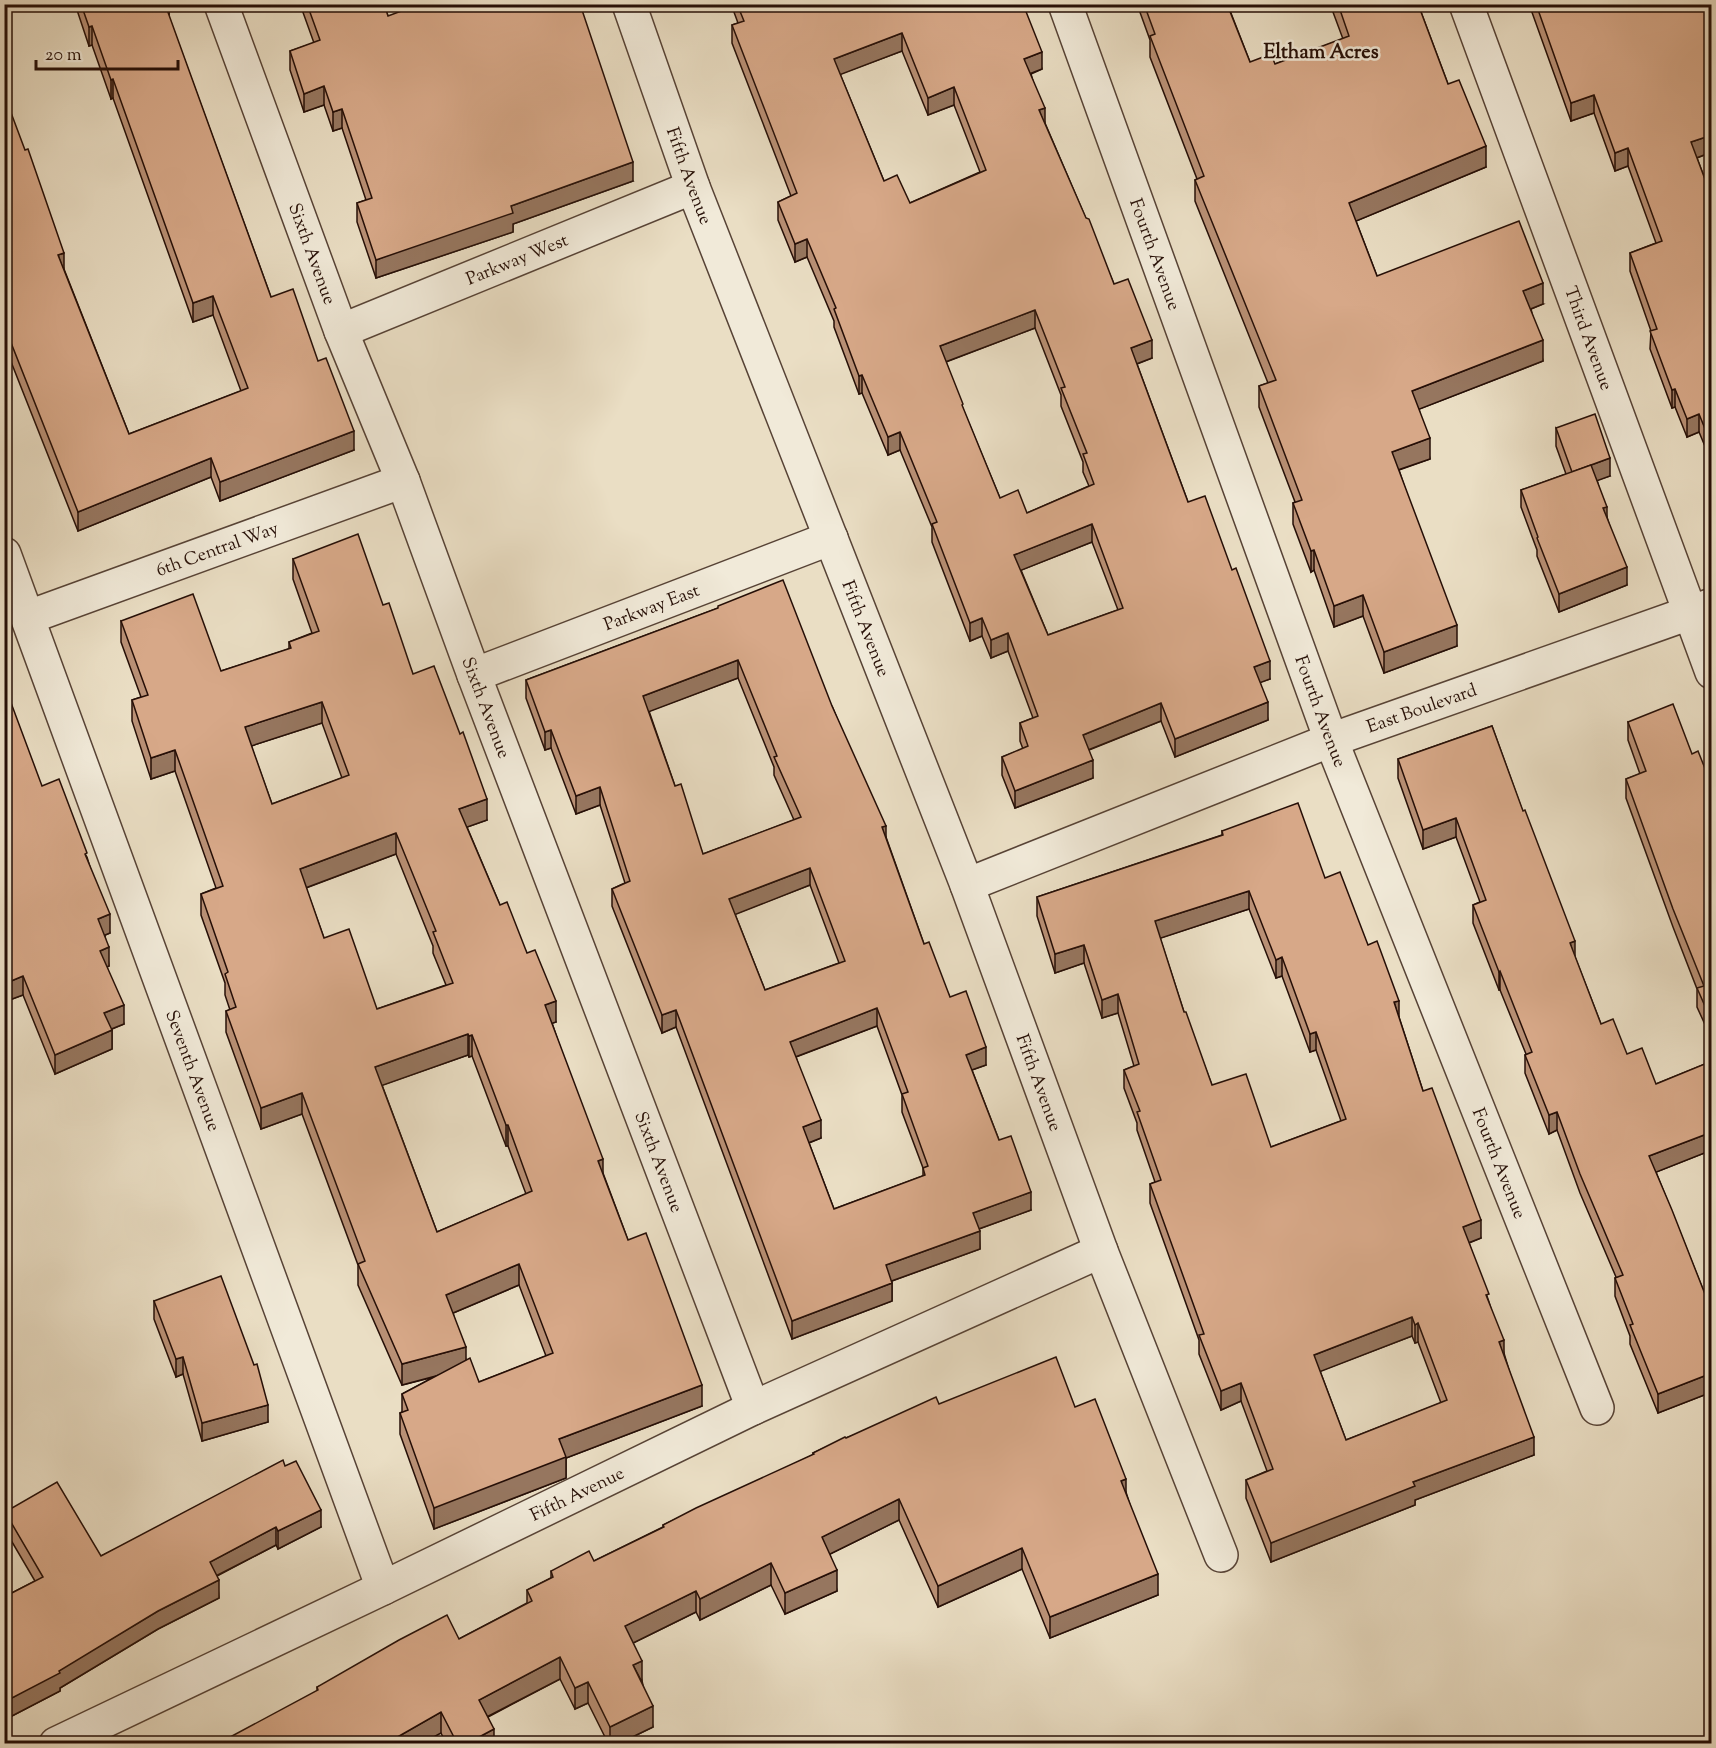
<svg xmlns="http://www.w3.org/2000/svg" width="1716" height="1748" viewBox="0 0 1716 1748" font-family="'Sorts Mill Goudy',serif">
<style>
.lines{fill:none;stroke-linecap:round;stroke-linejoin:round}
.minor-casing{stroke:#574336;stroke-width:36}
.minor{stroke:#f1ead9;stroke-width:33}
.wall{fill:#b99075;stroke:#260f07;stroke-width:1.5;fill-rule:evenodd}
.shaded-wall{fill:#96765f;stroke:#260f07;stroke-width:1.5}
.building{fill:#d7a888;stroke:#260f07;stroke-width:1.5;fill-rule:evenodd}
.labels{text-anchor:middle;stroke-width:5;stroke-linejoin:round;paint-order:stroke}
.street-label{font-size:18px;fill:#260f07;stroke:#f1ead9}
.neighbourhood-label{font-size:20px;font-weight:bold;fill:#260f07;stroke:#f1ead9}
</style>
<rect width="100%" height="100%" fill="#eadec4"/>
<filter id="stains"><feTurbulence type="fractalNoise" baseFrequency=".00333" numOctaves="4"/><feColorMatrix values="0 0 0 0 .2 0 0 0 0 .09 0 0 0 0 .02 0 0 0 .5 -.17"/></filter>
<radialGradient id="worn" r=".72"><stop offset=".6" stop-color="#630" stop-opacity="0"/><stop offset="1" stop-color="#630" stop-opacity=".3"/></radialGradient>
<g class="lines">
<g class="minor-casing">
<g id="minor">
<path id="s1" d="M221,4l120,327 62,150 71,194 279,733"/>
<path id="s2" d="M629,4l64,183 274,698 134,366 120,304"/>
<path id="s3" d="M1065,4l266,736 266,668"/>
<path id="s4" d="M1466,4l246,668"/>
<path id="s5" d="M341,331l352,-144"/>
<path id="s6" d="M4,554l379,1034"/>
<path id="s7" d="M29,617l374,-136"/>
<path id="s8" d="M474,675l357,-137"/>
<path id="s9" d="M967,885l364,-145 381,-135"/>
<path id="s10" d="M56,1744l327,-156 370,-180 348,-157"/>
</g>
</g>
<use href="#minor" class="minor"/>
</g>
<g class="wall">
<path d="M75,4h94v13l102,280 47,64 36,89 -134,51 -9,-24 -133,54 -74,-187v-250l60,175 65,165 112,-43 -28,-76 -20,7 -80,-224 -2,1 -19,-54 -3,1z"/>
<path d="M300,4h84l4,12 245,165 -120,43v8l-137,46 -19,-56v-19l9,-3 -24,-72 -9,3 -9,-26 -20,7 -14,-42v-19l24,-8z"/>
<path d="M731,4h292l19,65 -11,5 14,49 69,161 38,74 -15,6 51,138 82,177 -10,3 8,38 -93,37 -14,-36 -72,29 4,28 -78,30 -13,-33v-18l21,-8 -3,-8v-18l13,-5 -25,-67 -17,7 -9,-22 -12,5 -38,-99v-15l-32,-77 -12,5 -26,-62 -3,1 -25,-67v-6l-27,-64 -12,5 -17,-42v-18l13,-6 -59,-153v-18l6,-2zM902,51l26,64 26,-10 26,67 -70,31 -26,-22 -44,-107zM1035,328l26,67v11l22,56v10l6,14 -62,27 -27,-15 -37,-89 -17,-47zM1092,542l26,68 -70,25 -27,-65z"/>
<path d="M1137,4h102l-10,4 21,54 25,2 68,-25 -13,-35h88l30,80 38,83 -130,54 21,55 166,28 -12,5 12,52 -124,48 11,50 -31,11 58,176 -73,27 -21,-57 -29,11 -20,-57 -3,2 -18,-48v-21l2,-1 -36,-95v-21l9,-3 -73,-182v-21l2,-1 -47,-122v-17z"/>
<path d="M1529,4h183v148l-15,6 15,40v265l-13,-31 -12,5 -12,-30 -3,1 -22,-59 1,-18 -21,-60v-18l26,-10 -28,-77 -13,5 -21,-58 -23,8z"/>
<path d="M1556,428l54,48 -13,4 10,37 20,68 -68,27 -22,-56v-6l-16,-43v-17l45,-16 -10,-28z"/>
<path d="M293,559l90,46 30,69 74,146 -20,7 33,78 27,48 29,69 -4,1 51,150 25,67 74,166 -136,52v20l-132,51 -34,-95v-21l2,-1v-18l32,-17 -32,8 -44,-100v-20l-56,-151 -41,15 -35,-97v-21l4,-1 -5,-15v-12l-24,-68v-21l15,-6 -41,-117 -24,8 -19,-58v-21l9,-3 -20,-55v-21l100,50 68,-22v-7l23,-9 -19,-54zM322,723l20,55 -70,26 -21,-58zM396,854l37,92v7l13,32 -69,24 -53,-71 -18,-50zM468,1055l1,2 3,-1 34,90h2l18,48 -89,38 -55,-147zM519,1285l27,71 -67,26 -13,-22 -13,-47z"/>
<path d="M718,608l114,98 54,131 38,107 26,53 36,68 -14,5 27,70 32,70 -52,19 1,20 -88,32v20l-100,38 -116,-312 -14,6 -50,-127v-17l13,-6 -25,-78 -24,9 -25,-66 -6,2 -19,-52v-18zM738,678l36,89v8l20,45 -91,34 -28,-68 -26,-75zM810,885l29,78 -74,27 -30,-76zM877,1026l25,69v17l21,56v8l-89,33 -25,-66 12,-5 -25,-81z"/>
<path d="M1628,722l64,32 20,32v254l-15,-33v-18l-24,-62 -47,-129v-19l14,-5 -12,-34z"/>
<path d="M1492,726l83,231 26,67 26,30 29,30 56,-23v89l-56,22 56,140v80l-54,21 -28,-69v-8l-15,-40v-18l1,-1 -36,-84 -23,-63 -8,4 -24,-61v-18l1,-1 -26,-64h-1l-26,-67v-18l7,-3 -24,-65 -33,12 -25,-71v-19z"/>
<path d="M42,786l45,71 23,76 -5,2 4,31 -2,1 17,57 -12,5v20l-57,25 -32,-79 -19,7z"/>
<path d="M1222,831l103,47 43,67 31,72 24,74 58,147 -12,5 20,59 45,153 -119,45v5l-144,57 -25,-64v-18l21,-9 -26,-70 -20,9 -22,-56v-14l-49,-137v-19l5,-2 -18,-52v-7l-13,-35v-18l10,-4 -16,-53 -16,5 -18,-55 -29,10 -18,-57v-19l185,-62zM1249,909l27,69 6,-2 28,76 6,-2 25,71 -70,26 -59,-62 -28,-73 -24,-74zM1412,1336l3,7 3,-1 23,61 -95,37 -26,-69z"/>
<path d="M154,1301l100,64 14,57 -66,19 -19,-67 -7,3 -22,-58z"/>
<path d="M939,1404l136,3 51,85 32,103 -108,43 -28,-69 -84,38 -39,-87 -69,34 7,37 -52,23 -14,-29 -71,35 -4,-8 -63,31 20,84 -33,16h-12l-20,-40 -13,6 -15,-30 -72,38 6,26h-48l-5,-10 -124,-43v-3l142,-48 68,-36v-13l24,-12v-7l43,-10 69,-34v-2l150,-70v-2l33,-15z"/>
<path d="M285,1466l36,61 -43,22 -2,-4 -59,31 2,22 -61,31 -98,59v3l-50,26 -6,-10v-110l31,-16 -30,-51v-18l96,44z"/>
</g>
<g class="shaded-wall">
<path d="M163,4h6v13z"/>
<path d="M1222,4h17l-17,7z"/>
<path d="M92,26v19l-3,1v-19z"/>
<path d="M902,33v18l-68,26v-18z"/>
<path d="M1042,52v17l-18,7v-17z"/>
<path d="M113,79v19l-2,1v-19z"/>
<path d="M324,86v19l-20,7v-18z"/>
<path d="M954,87v18l-26,10v-17z"/>
<path d="M1594,95v18l-23,8v-18z"/>
<path d="M1045,108v18l-6,-16z"/>
<path d="M342,109v19l-9,3v-19z"/>
<path d="M1712,135v17l-21,8v-18z"/>
<path d="M1486,146v21l-137,57v-21z"/>
<path d="M1628,148v18l-13,5v-18z"/>
<path d="M633,162v19l-120,43v8l-137,46v-18l135,-54z"/>
<path d="M807,239v18l-12,5v-18z"/>
<path d="M64,253v19l-6,-17z"/>
<path d="M1543,283v21l-20,8v-21z"/>
<path d="M213,296v19l-20,7v-19z"/>
<path d="M1035,310v18l-95,36v-18z"/>
<path d="M1152,340v18l-21,8v-18z"/>
<path d="M1543,340v21l-131,51v-21z"/>
<path d="M862,375v18l-3,1v-18z"/>
<path d="M1675,389v18l-3,1v-18z"/>
<path d="M1699,414v18l-12,5v-18z"/>
<path d="M354,431v19l-134,51v-19z"/>
<path d="M900,432v18l-12,5v-18z"/>
<path d="M1430,438v21l-38,13v-20z"/>
<path d="M211,458v19l-133,54v-19z"/>
<path d="M1610,458v18l-38,14v-18z"/>
<path d="M1607,507v18l-4,-17z"/>
<path d="M1092,524v18l-78,31v-18z"/>
<path d="M1314,550v20l-3,2v-21z"/>
<path d="M1627,567v18l-68,27v-18z"/>
<path d="M1363,595v21l-29,11v-21z"/>
<path d="M982,618v18l-12,5v-18z"/>
<path d="M1457,625v21l-73,27v-21z"/>
<path d="M1008,633v18l-17,7v-18z"/>
<path d="M738,660v18l-95,36v-18z"/>
<path d="M1270,661v18l-16,6v-18z"/>
<path d="M322,702v21l-77,25v-21z"/>
<path d="M1268,702v18l-93,37v-18z"/>
<path d="M1161,703v18l-78,31v-17z"/>
<path d="M551,730v18l-6,2v-18z"/>
<path d="M175,750v21l-24,8v-21z"/>
<path d="M1093,760v18l-78,30v-17z"/>
<path d="M600,787v18l-24,9v-18z"/>
<path d="M487,799v21l-28,10v-21z"/>
<path d="M1456,818v19l-33,12v-19z"/>
<path d="M886,826v18l-4,-17z"/>
<path d="M396,833v21l-96,36v-21z"/>
<path d="M810,868v17l-81,32v-18z"/>
<path d="M1249,891v18l-94,31v-19z"/>
<path d="M110,914v19l-12,5v-19z"/>
<path d="M1575,941v19l-5,-17z"/>
<path d="M1084,945v18l-29,10v-19z"/>
<path d="M109,947v19l-9,4v-19z"/>
<path d="M1282,957v19l-6,2v-18z"/>
<path d="M1500,971v19h-1v-18z"/>
<path d="M23,976v19l-19,7v-18z"/>
<path d="M1118,994v19l-16,5v-18z"/>
<path d="M556,1001v21l-11,4v-21z"/>
<path d="M1399,1001v18l-5,-17z"/>
<path d="M124,1005v19l-20,8v-19z"/>
<path d="M877,1008v18l-87,33v-17z"/>
<path d="M676,1010v17l-14,6v-18z"/>
<path d="M112,1030v19l-57,25v-19z"/>
<path d="M1316,1032v18l-6,2v-18z"/>
<path d="M468,1034v21l-93,33v-21z"/>
<path d="M472,1035v21l-3,1v-21z"/>
<path d="M986,1047v18l-20,7v-17z"/>
<path d="M302,1093v21l-41,15v-21z"/>
<path d="M1557,1112v18l-8,4v-19z"/>
<path d="M821,1120v18l-18,7v-18z"/>
<rect x="506" y="1125" width="2" height="21"/>
<path d="M1712,1132v18l-63,25v-19z"/>
<path d="M603,1159v21l-5,-19z"/>
<path d="M1031,1192v18l-58,21v-18z"/>
<path d="M1481,1220v18l-18,7v-18z"/>
<path d="M980,1231v18l-94,34v-18z"/>
<path d="M519,1264v21l-73,31v-21z"/>
<path d="M892,1283v18l-100,38v-18z"/>
<path d="M1412,1317v19l-98,38v-19z"/>
<path d="M1418,1323v19l-3,1v-18z"/>
<path d="M1504,1340v19l-5,-17z"/>
<path d="M466,1347v21l-64,17v-21z"/>
<path d="M183,1357v17l-7,3v-18z"/>
<path d="M1712,1373v19l-54,21v-19z"/>
<path d="M1241,1383v18l-20,9v-19z"/>
<path d="M702,1385v21l-136,52v20l-132,51v-21l125,-69z"/>
<path d="M268,1405v17l-66,19v-18z"/>
<path d="M1534,1437v18l-119,45v5l-144,57v-19l142,-61z"/>
<path d="M1126,1479v22l-5,-20z"/>
<path d="M899,1499v21l-77,38v-21z"/>
<path d="M321,1510v17l-43,22v-18z"/>
<path d="M276,1527v18l-66,34v-17z"/>
<path d="M1022,1548v21l-84,38v-21z"/>
<path d="M771,1563v22l-71,35v-21z"/>
<path d="M837,1570v21l-52,23v-21z"/>
<path d="M1158,1574v21l-108,43v-21z"/>
<path d="M219,1580v18l-61,31 -98,59v3l-50,26v-18l148,-88z"/>
<path d="M696,1591v21l-71,35v-21z"/>
<path d="M560,1657v22l-81,42v-21z"/>
<path d="M642,1661v21l-9,-17z"/>
<path d="M588,1682v21l-13,6v-21z"/>
<path d="M653,1706v21l-33,16h-10v-16z"/>
<path d="M441,1712v21l-18,10h-36z"/>
<path d="M494,1729v14h-26z"/>
</g>
<g class="building">
<path d="M81,4h84l106,293 22,-8 25,72 8,-3 28,73 -134,51 -9,-24 -133,54 -74,-187v-231l21,56 3,-1 36,104 -6,2 71,179 119,-46 -35,-92 -20,7 -80,-224 -2,1 -19,-54 -3,1z"/>
<path d="M307,4h77l4,12 32,-12h160l53,158 -122,44 2,7 -137,47 -19,-57 15,-5 -30,-89 -9,3 -9,-26 -20,8 -14,-43 30,-11z"/>
<path d="M737,4h286l19,48 -18,7 21,49 -6,2 47,108 3,1 25,65 14,-5 24,61 -21,8 57,154 17,-6 27,74 4,-2 34,93 -16,6 14,35 -93,37 -14,-36 -78,32 10,25 -78,31 -13,-34 26,-11 -8,-23 18,-7 -30,-83 -17,7 -9,-22 -12,5 -38,-99 5,-2 -37,-90 -12,5 -26,-62 -3,1 -25,-67 2,-1 -29,-69 -12,5 -17,-42 19,-9 -65,-168 12,-4zM902,33l26,65 26,-11 32,83 -76,33 -13,-28 -13,6 -50,-122zM1035,310l30,77 -4,1 26,65 -4,1 11,30 -67,29 -9,-23 -18,8 -38,-93 1,-1 -23,-58zM1092,524l31,84 -75,27 -34,-80z"/>
<path d="M1144,4h83l23,58 21,-8 4,10 74,-28 -11,-32h80l30,80 11,-4 27,66 -137,57 28,73 142,-55 24,62 -20,8 20,49 -131,51 18,47 -38,14 65,173 -73,27 -21,-57 -29,11 -20,-56 -3,1 -18,-48 9,-3 -43,-114 17,-6 -81,-200 9,-4 -54,-140 5,-2z"/>
<path d="M1536,4h176v131l-21,7 21,56v248l-13,-32 -12,5 -12,-30 -3,1 -22,-59 7,-2 -27,-76 32,-12 -34,-93 -13,5 -21,-58 -23,8z"/>
<path d="M1595,414l15,44 -38,14 -16,-44z"/>
<path d="M1591,465l16,42 -4,1 24,59 -68,27 -22,-56 1,-1 -17,-47z"/>
<path d="M358,534l25,71 6,-2 24,71 21,-8 26,68 3,-2 24,67 -28,10 41,96 7,-3 20,51 8,-3 21,51 -11,4 58,154 -5,2 30,79 18,-7 56,152 -143,54 7,18 -132,51 -34,-95 8,-3 -6,-16 68,-36 9,24 74,-29 -34,-89 -73,31 20,52 -64,17 -44,-100 7,-3 -63,-168 -41,15 -35,-97 10,-4 -11,-33 3,-2 -27,-78 22,-8 -48,-136 -24,8 -19,-58 16,-5 -27,-74 72,-27 28,77 70,-23 -2,-6 30,-11 -26,-72zM322,702l27,73 -77,29 -27,-77zM396,833l40,98 -3,1 20,51 -76,26 -28,-80 -25,9 -24,-69zM468,1034l1,2 3,-1 34,90h2l24,66 -95,41 -62,-165z"/>
<path d="M783,580l49,126 54,120 -4,1 42,117 5,-2 21,55 16,-6 20,56 -20,8 33,85 12,-4 20,56 -58,21 7,18 -94,34 6,18 -100,38 -116,-311 -14,5 -50,-126 18,-8 -30,-94 -24,9 -25,-66 -6,2 -19,-52 192,-72v-2zM738,660l39,96 -3,1 27,60 -98,37 -22,-70 -6,2 -32,-90zM810,868l35,93 -80,29 -36,-91zM877,1008l31,84 -6,2 26,72 -5,2 2,7 -91,34 -31,-82 18,-7 -31,-78z"/>
<path d="M4,684l38,102 17,-7 28,74 -2,1 25,60 -12,5 11,28 -9,4 24,54 -20,8 8,17 -57,25 -32,-79 -19,8z"/>
<path d="M1673,704l19,50 6,-3 14,35v236l-15,-34 7,-2 -31,-77 -47,-130 20,-8 -18,-49z"/>
<path d="M1492,726l31,85 2,-1 50,131 -5,2 31,81 12,-5 14,35 15,-6 14,36 56,-23v71l-63,24 23,54 40,102v61l-54,21 -28,-69 3,-1 -18,-46 8,-3 -43,-101 -23,-62 -8,3 -24,-60 7,-3 -32,-81 -1,1 -26,-67 13,-5 -30,-82 -33,12 -25,-71z"/>
<path d="M1298,803l27,75 15,-6 28,73 9,-4 22,60 -5,1 29,89 9,-3 49,132 -18,7 26,67 -3,1 18,45 -5,2 35,95 -121,45 2,4 -144,57 -25,-63 27,-11 -32,-86 -20,8 -22,-56 5,-1 -54,-150 11,-4 -24,-68 3,-1 -16,-41 15,-6 -21,-70 -16,6 -18,-55 -29,9 -18,-57 186,-62 -1,-4zM1249,891l27,69 6,-3 28,77 6,-2 30,87 -75,28 -25,-73 -34,11 -26,-73h-2l-29,-91zM1412,1317l3,8 3,-2 29,77 -101,40 -32,-85z"/>
<path d="M221,1276l33,89 3,-1 11,41 -66,18 -19,-66 -7,2 -22,-58z"/>
<path d="M1056,1357l19,50 20,-8 31,80 -5,2 37,93 -108,43 -28,-69 -84,38 -39,-87 -77,38 15,33 -52,23 -14,-30 -71,36 -4,-8 -71,35 17,35 -9,4 20,41 -43,21 -22,-45 -13,6 -15,-31 -81,43 15,29 -26,14h-11l-16,-31 -54,31h-168l99,-53 -1,-3 82,-47 48,-25 12,24 73,-38 -5,-11 26,-13 -2,-6 38,-20 5,10 70,-34 -1,-2 33,-17 118,-54 -1,-1 32,-16 1,1 90,-41 3,7z"/>
<path d="M283,1460l2,6 11,-5 25,49 -43,21 -2,-4 -66,35 9,18 -61,31 -99,60 1,2 -50,26 -6,-10v-92l39,-20 -38,-65 52,-30 44,74z"/>
</g>
<g class="labels">
<g class="street-label">
<text dy="6" stroke="none"><textPath href="#s2" startOffset="182">Fifth Avenue</textPath></text>
<text dy="6" stroke="none"><textPath href="#s1" startOffset="266">Sixth Avenue</textPath></text>
<text dy="6" stroke="none"><textPath href="#s3" startOffset="266">Fourth Avenue</textPath></text>
<text dy="6" stroke="none"><textPath href="#s5" startOffset="190">Parkway West</textPath></text>
<text dy="6" stroke="none"><textPath href="#s4" startOffset="356">Third Avenue</textPath></text>
<text dy="6" stroke="none"><textPath href="#s7" startOffset="200">6th Central Way</textPath></text>
<text dy="6" stroke="none"><textPath href="#s8" startOffset="190">Parkway East</textPath></text>
<text dy="6" stroke="none"><textPath href="#s2" startOffset="668">Fifth Avenue</textPath></text>
<text dy="6" stroke="none"><textPath href="#s1" startOffset="752">Sixth Avenue</textPath></text>
<text dy="6" stroke="none"><textPath href="#s9" startOffset="488">East Boulevard</textPath></text>
<text dy="6" stroke="none"><textPath href="#s3" startOffset="752">Fourth Avenue</textPath></text>
<text dy="6" stroke="none"><textPath href="#s6" startOffset="550">Seventh Avenue</textPath></text>
<text dy="6" stroke="none"><textPath href="#s2" startOffset="1154">Fifth Avenue</textPath></text>
<text dy="6" stroke="none"><textPath href="#s1" startOffset="1238">Sixth Avenue</textPath></text>
<text dy="6" stroke="none"><textPath href="#s3" startOffset="1238">Fourth Avenue</textPath></text>
<text dy="6" stroke="none"><textPath href="#s10" startOffset="578">Fifth Avenue</textPath></text>
</g>
<g class="neighbourhood-label">
<text x="1321" y="58">Eltham Acres</text>
</g>
</g>
<rect width="1716" height="1748" fill="none" stroke="#eadec4" stroke-width="24"/>
<rect x="6" y="6" width="1704" height="1736" fill="none" stroke="#260f07" stroke-width="3"/>
<rect x="12" y="12" width="1692" height="1724" fill="none" stroke="#260f07" stroke-width="1.5"/>
<path d="M36 60v9h142v-9" fill="none" stroke="#260f07" stroke-width="3"/>
<text x="45" y="60" font-size="18" fill="#260f07" stroke="#f1ead9" stroke-width="4.5" paint-order="stroke">20 m</text>
<rect width="100%" height="100%" filter="url(#stains)"/>
<rect width="100%" height="100%" fill="url(#worn)"/>
</svg>
